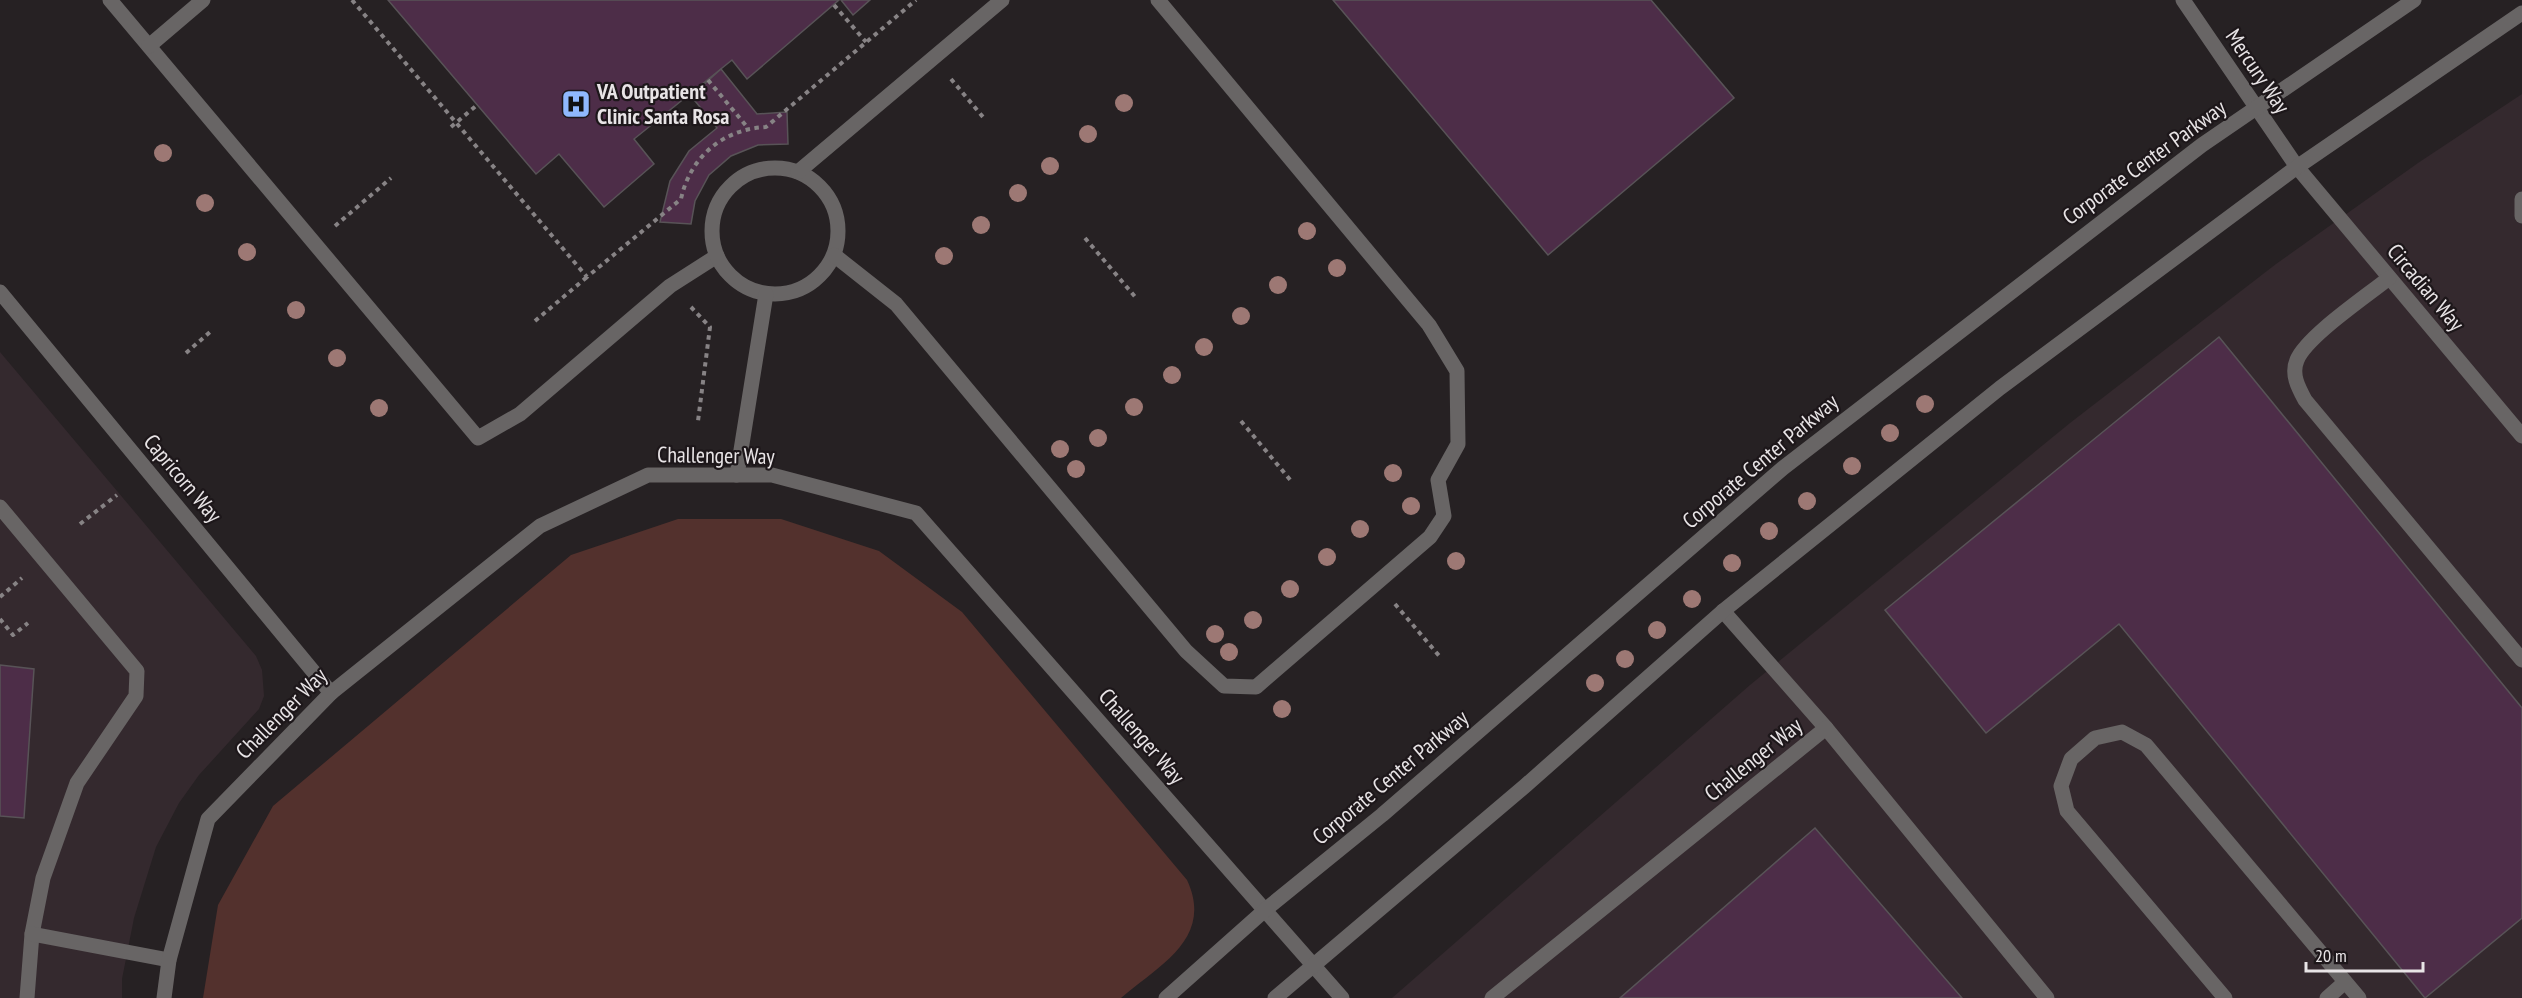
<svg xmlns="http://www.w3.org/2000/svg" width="2522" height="998" viewBox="0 0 2522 998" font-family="'PT Sans Narrow',sans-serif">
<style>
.built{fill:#34292e}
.green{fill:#53312d}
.building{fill:#4d2d48;stroke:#585357;stroke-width:1.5}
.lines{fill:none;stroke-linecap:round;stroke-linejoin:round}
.path{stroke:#878385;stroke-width:4;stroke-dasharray:4.5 4.5;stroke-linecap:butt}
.minor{stroke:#686565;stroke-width:15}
.tree{fill:#9d7874}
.labels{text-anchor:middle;stroke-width:4.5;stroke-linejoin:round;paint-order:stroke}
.street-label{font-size:22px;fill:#e8e4e6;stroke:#1d171a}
.poi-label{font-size:22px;font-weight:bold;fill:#e8e4e6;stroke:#1d171a;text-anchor:start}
</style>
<rect width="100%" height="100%" fill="#262123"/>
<g class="built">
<path d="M2522,94v904h-1130l358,-313 320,-262 206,-159 142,-101z"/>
<path d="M0,352l256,304 6,14 2,26 -5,13 -60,66 -20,28 -23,44 -22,71 -12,61v19h-122z"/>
</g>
<path class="green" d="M678,519h103l98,32 83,61 225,268c27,58 -27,85 -66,118h-918l15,-93 55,-99 298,-251z"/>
<g class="building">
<path d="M388,0h451l-92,79 -15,-19 -98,79 20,25 -50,43 -45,-53 -23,20z"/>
<path d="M841,0h29l-17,15z"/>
<path d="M1333,0h318l83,98 -186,157z"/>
<path d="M721,69l36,45 30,-2 1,32 -30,1 -27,11 -22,19 -14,26 -4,23 -31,-2 10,-41 19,-30 28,-23 -26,-32z"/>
<path d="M2219,337l303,371v210l-97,80 -306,-374 -133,109 -101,-123z"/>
<path d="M0,665l34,4 -10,149 -24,-2z"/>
<path d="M1815,828l147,170h-342z"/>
</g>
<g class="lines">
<g class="path">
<path d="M352,0l235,277 94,-78c9,-42 42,-70 85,-72l150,-127"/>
<path d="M834,5l32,37"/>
<path d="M951,79l32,38"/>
<path d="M708,80l40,48"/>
<path d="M451,127l26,-22"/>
<path d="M335,226l56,-48"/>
<path d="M1085,238l52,61"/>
<path d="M691,307l19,20 -12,94"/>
<path d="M535,321l52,-44"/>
<path d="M186,353l24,-21"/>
<path d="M1241,421l51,61"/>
<path d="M80,524l37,-29"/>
<path d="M0,597l22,-19"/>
<path d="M1395,604l46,54"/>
<path d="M0,619l13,16 15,-12"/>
</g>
<g class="minor">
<path d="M110,0l368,438 42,-24 150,-128 47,-30"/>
<path d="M2183,0l114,167 225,269"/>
<path d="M149,46l54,-46"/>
<circle cx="775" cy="231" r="63"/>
<path d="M798,172l204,-172"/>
<path d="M2522,199v17"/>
<path d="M834,255l62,49 290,347 38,35 32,1 174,-150 14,-21 -6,-36 20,-36 -1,-73 -28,-46 -271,-325"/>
<path d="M2389,278c-22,18 -82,58 -92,82 -6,14 1,27 8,40l217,260"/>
<path d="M0,292l331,401"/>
<path d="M737,475l29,-181"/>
<path d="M0,507l137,164 -1,25 -59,87 -34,95 -11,56 -5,64"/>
<path d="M1723,611l103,117"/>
<path d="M32,934l137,26"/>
<path d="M164,998l5,-38 39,-141 123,-126 209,-167 108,-51h124l144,38 426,485"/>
<path d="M1166,998l99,-88 117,-95 401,-347 419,-323 212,-145"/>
<path d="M1275,998l250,-212 198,-175 277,-223 297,-221 225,-154"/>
<path d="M1492,998l334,-270 221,270"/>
<path d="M2225,998l-158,-187 -6,-25 10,-27 24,-21 27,-6 24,13 213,253"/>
<path d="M2327,998l18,-16"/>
</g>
</g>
<g class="tree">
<circle cx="1124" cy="103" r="9"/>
<circle cx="1088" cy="134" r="9"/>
<circle cx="163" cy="153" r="9"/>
<circle cx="1050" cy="166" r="9"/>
<circle cx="1018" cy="193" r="9"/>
<circle cx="205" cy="203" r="9"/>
<circle cx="981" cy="225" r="9"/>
<circle cx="1307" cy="231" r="9"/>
<circle cx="247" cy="252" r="9"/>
<circle cx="944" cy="256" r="9"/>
<circle cx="1337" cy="268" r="9"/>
<circle cx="1278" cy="285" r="9"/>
<circle cx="296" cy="310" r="9"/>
<circle cx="1241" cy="316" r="9"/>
<circle cx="1204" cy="347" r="9"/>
<circle cx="337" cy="358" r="9"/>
<circle cx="1172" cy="375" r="9"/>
<circle cx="1925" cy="404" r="9"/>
<circle cx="1134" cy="407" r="9"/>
<circle cx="379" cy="408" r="9"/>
<circle cx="1890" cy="433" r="9"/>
<circle cx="1098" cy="438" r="9"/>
<circle cx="1060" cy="449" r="9"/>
<circle cx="1852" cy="466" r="9"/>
<circle cx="1076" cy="469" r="9"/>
<circle cx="1393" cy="473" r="9"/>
<circle cx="1807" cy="501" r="9"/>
<circle cx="1411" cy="506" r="9"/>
<circle cx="1360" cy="529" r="9"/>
<circle cx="1769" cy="531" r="9"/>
<circle cx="1327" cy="557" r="9"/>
<circle cx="1456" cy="561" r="9"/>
<circle cx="1732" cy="563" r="9"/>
<circle cx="1290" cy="589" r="9"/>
<circle cx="1692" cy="599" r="9"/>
<circle cx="1253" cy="620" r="9"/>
<circle cx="1657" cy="630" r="9"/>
<circle cx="1215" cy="634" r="9"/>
<circle cx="1229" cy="652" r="9"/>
<circle cx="1625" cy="659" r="9"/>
<circle cx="1595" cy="683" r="9"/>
<circle cx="1282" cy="709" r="9"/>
</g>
<defs>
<g id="hospital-square" transform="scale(1.5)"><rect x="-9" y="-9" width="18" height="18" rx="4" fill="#8fb8fd" stroke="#1d171a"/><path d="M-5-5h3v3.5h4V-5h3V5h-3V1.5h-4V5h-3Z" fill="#111"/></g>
</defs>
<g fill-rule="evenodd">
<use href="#hospital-square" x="576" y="104"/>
</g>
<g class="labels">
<g class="street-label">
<text transform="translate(2258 71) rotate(56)" y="8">Mercury Way</text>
<text transform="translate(2144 162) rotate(-36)" y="8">Corporate Center Parkway</text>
<text transform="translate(2426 287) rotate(50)" y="8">Circadian Way</text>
<text transform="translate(716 455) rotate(1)" y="8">Challenger Way</text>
<text transform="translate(1760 461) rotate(-40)" y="8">Corporate Center Parkway</text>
<text transform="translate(183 478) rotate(50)" y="8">Capricorn Way</text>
<text transform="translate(281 713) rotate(-45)" y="8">Challenger Way</text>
<text transform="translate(1142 736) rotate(49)" y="8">Challenger Way</text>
<text transform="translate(1753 759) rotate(-39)" y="8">Challenger Way</text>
<text transform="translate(1390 777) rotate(-40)" y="8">Corporate Center Parkway</text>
</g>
<g class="poi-label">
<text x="597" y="99">VA Outpatient<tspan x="597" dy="25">Clinic Santa Rosa</tspan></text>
</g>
</g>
<path d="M2306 962v9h117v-9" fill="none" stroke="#e8e4e6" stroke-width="3"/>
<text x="2315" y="962" font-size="18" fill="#e8e4e6" stroke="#1d171a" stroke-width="4.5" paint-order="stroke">20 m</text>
</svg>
